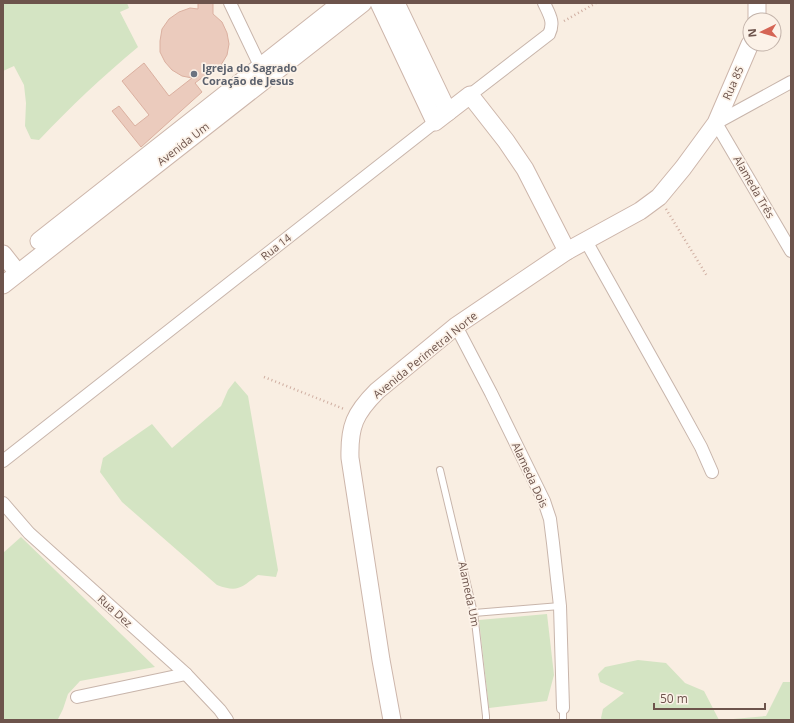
<svg xmlns="http://www.w3.org/2000/svg" width="794" height="723" viewBox="0 0 794 723" font-family="'Open Sans',sans-serif">
<style>
.green{fill:#d4e4c3}
.building{fill:#ebcbbd;stroke:#dbb0a0}
.lines{fill:none;stroke-linecap:round;stroke-linejoin:round}
.lane-casing{stroke:#c8b5ab;stroke-width:8}
.street-casing{stroke:#c8b5ab;stroke-width:14}
.secondary-casing{stroke:#cdb6ab;stroke-width:19}
.path{stroke:#cfaea1;stroke-width:2.5;stroke-dasharray:1 3;stroke-linecap:butt}
.lane{stroke:#fff;stroke-width:6}
.street{stroke:#fff;stroke-width:12}
.secondary{stroke:#fff;stroke-width:17}
.worship-dot{fill:#6b7280;stroke:#fcf2e8;stroke-width:1.5}
.labels{text-anchor:middle;stroke-width:3.5;stroke-linejoin:round;paint-order:stroke}
.worship-label{font-size:11px;font-weight:bold;fill:#5b616d;stroke:#fcf2e8;text-anchor:start}
.street-label{font-size:11px;fill:#6d544c;stroke:#fcf2e8}
</style>
<rect width="100%" height="100%" fill="#f9eee2"/>
<g class="green">
<path d="M3,3h124l2,5 -9,4 18,35c-35,29 -68,60 -99,93l-8,-1 -6,-13 1,-23 -2,-18 -10,-19 -11,5z"/>
<path d="M235,381l13,15 30,174 -2,7 -18,-2c-17,12 -19,18 -41,10l-95,-83 -22,-30 3,-14 49,-34 20,24 49,-42 7,-16z"/>
<path d="M21,537l134,130 -75,14 -12,13 -5,15 -5,10 -3,1h-52v-167z"/>
<path d="M547,614l7,61 -7,26 -58,7 -10,-88z"/>
<path d="M638,660l28,3 19,20 19,8 15,29h-117l-1,-2 2,-9 21,-16 -24,-11 -2,-8 7,-7z"/>
<path d="M783,682h8v38h-69l44,-4z"/>
</g>
<path class="building" d="M198,3h15v11l9,8 5,11 2,11 -2,11 -6,10 -8,7 -10,5 -8,6 7,9 -61,55 -29,-36 7,-5 16,20 14,-11 -27,-34 22,-18 25,33 23,-18 -10,-2 -10,-6 -7,-8 -5,-10v-11l2,-12 7,-10 10,-7 11,-4 8,1z"/>
<g class="lines">
<g class="lane-casing">
<g id="lane">
<path d="M440,470l34,143 12,103v4"/>
<path d="M474,613l86,-7"/>
<path d="M563,708v12"/>
</g>
</g>
<g class="street-casing">
<g id="street">
<path d="M230,3l33,69"/>
<path d="M791,82l-75,41 75,128"/>
<path d="M470,95l79,-61c6,-12 0,-20 -5,-31"/>
<path d="M586,241l93,166 22,40 11,25"/>
<path d="M456,326l35,67 53,108 6,18 3,24 7,63 3,102"/>
<path d="M3,461l432,-339"/>
<path d="M3,503l26,30 157,141 34,36 7,10"/>
<path d="M77,697l109,-23"/>
</g>
</g>
<g class="secondary-casing">
<g id="secondary">
<path d="M379,3l56,119 35,-27 36,46 19,28 42,82"/>
<path d="M396,3l52,109"/>
<path d="M757,20v-17"/>
<path d="M39,241l302,-238"/>
<path d="M3,254l15,19"/>
<path d="M3,285l360,-282"/>
<path d="M392,720l-11,-60 -31,-202c-1,-32 5,-45 27,-67l79,-65 111,-75 73,-40 19,-14 24,-29 33,-45 34,-79"/>
</g>
</g>
<g class="path">
<path d="M564,21l32,-18"/>
<path d="M221,65l6,9"/>
<path d="M666,209l41,67"/>
<path d="M264,377l80,32"/>
</g>
<use href="#lane" class="lane"/>
<use href="#street" class="street"/>
<use href="#secondary" class="secondary"/>
</g>
<circle class="worship-dot" cx="194" cy="74" r="4"/>
<g class="labels">
<g class="worship-label">
<text x="202" y="72">Igreja do Sagrado<tspan x="202" dy="13">Coração de Jesus</tspan></text>
</g>
<g class="street-label">
<text transform="translate(733 83) rotate(-66)" y="4">Rua 85</text>
<text transform="translate(183 144) rotate(-38)" y="4">Avenida Um</text>
<text transform="translate(754 187) rotate(60)" y="4">Alameda Três</text>
<text transform="translate(276 247) rotate(-38)" y="4">Rua 14</text>
<text transform="translate(425 355) rotate(-39)" y="4">Avenida Perimetral Norte</text>
<text transform="translate(530 475) rotate(65)" y="4">Alameda Dois</text>
<text transform="translate(469 594) rotate(78)" y="4">Alameda Um</text>
<text transform="translate(115 611) rotate(42)" y="4">Rua Dez</text>
</g>
</g>
<rect width="794" height="723" fill="none" stroke="#6d544c" stroke-width="8"/>
<g transform="translate(762 32) rotate(265)"><circle r="19" fill="#fcf2e8" stroke="#c3b3aa"/>
<path d="M0-3L7 15L0 10L-7 15Z" fill="#d56555"/>
<text y="-6" font-size="11" font-weight="bold" text-anchor="middle" fill="#6d544c">N</text>
</g>
<path d="M654 703v6h111v-6" fill="none" stroke="#6d544c" stroke-width="2"/>
<text x="660" y="703" font-size="12" fill="#6d544c" stroke="#fcf2e8" stroke-width="3" paint-order="stroke">50 m</text>
</svg>
